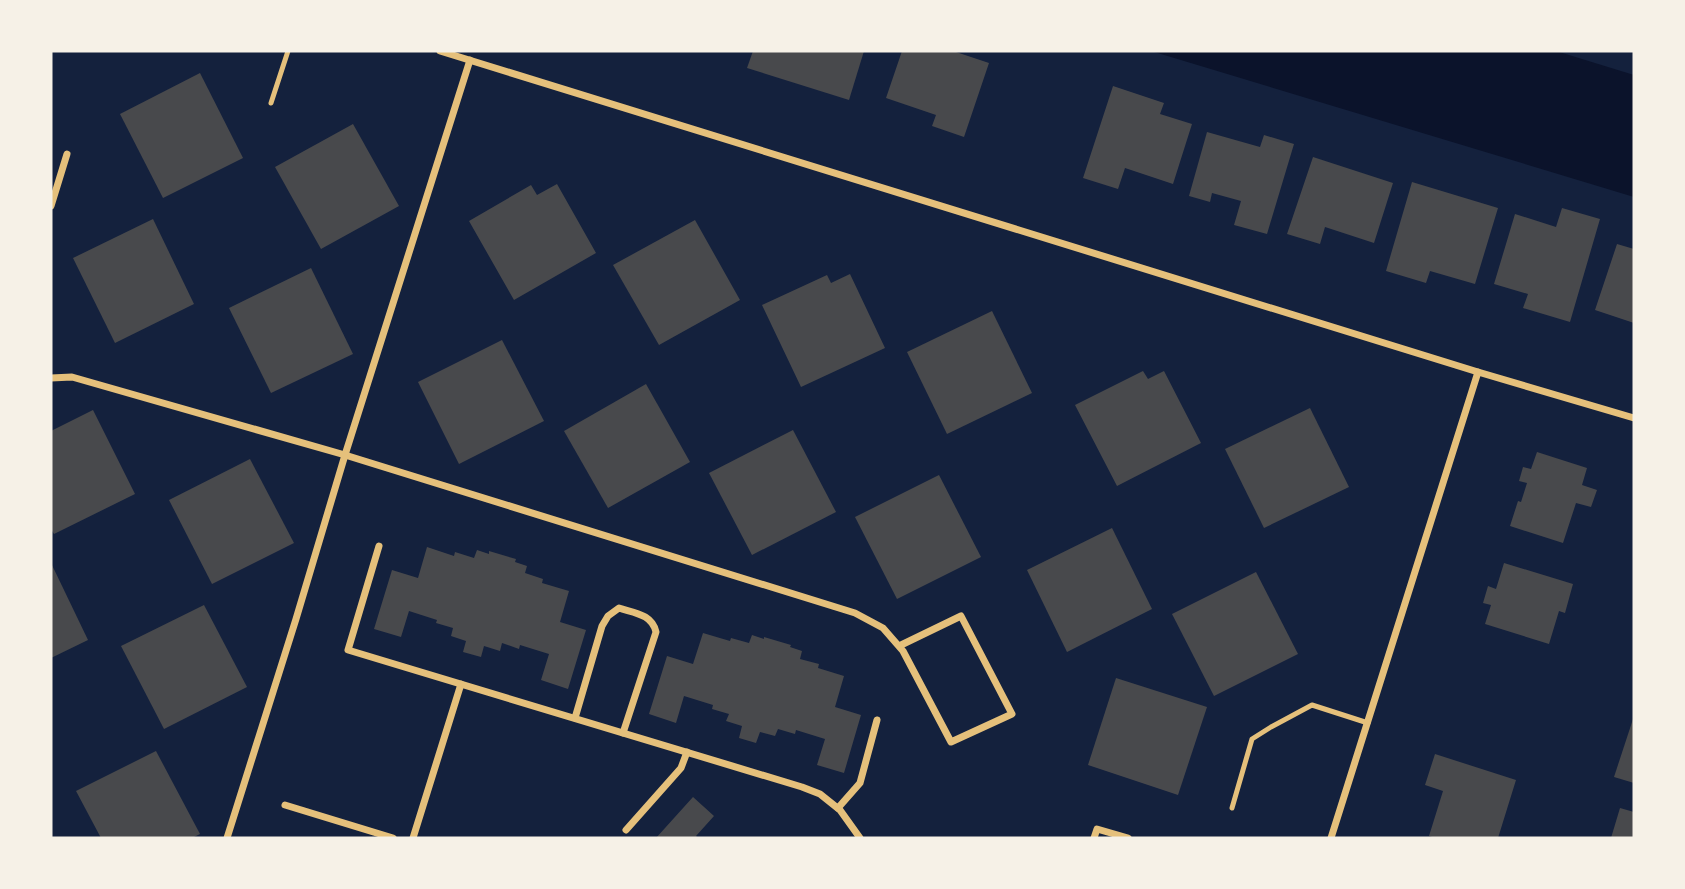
<svg xmlns="http://www.w3.org/2000/svg" width="1685" height="889" viewBox="0 0 1685 889" font-family="Jost,sans-serif">
<style>
.water{fill:#0b132b}
.building{fill:#48494c}
.lines{fill:none;stroke-linecap:round;stroke-linejoin:round}
.service{stroke:#e5c07b;stroke-width:5}
.minor{stroke:#e5c07b;stroke-width:7}
</style>
<rect width="100%" height="100%" fill="#14213d"/>
<path class="water" d="M1151,51h405l78,24v122z"/>
<g class="building">
<path d="M753,51h111l-15,49 -102,-32z"/>
<path d="M902,51h51l36,12 -25,74 -32,-11 4,-11 -50,-17z"/>
<path d="M200,73l43,85 -80,40 -43,-84z"/>
<path d="M1113,86l51,17 -4,11 32,10 -19,60 -48,-16 -7,21 -35,-11z"/>
<path d="M353,124l46,82 -78,43 -46,-82z"/>
<path d="M1207,132l53,15 4,-12 30,9 -27,90 -33,-9 7,-24 -29,-8 -2,9 -21,-6z"/>
<path d="M1313,157l80,26 -19,60 -49,-16 -5,17 -33,-10z"/>
<path d="M1412,182l86,26 -23,76 -45,-13 -4,12 -40,-12z"/>
<path d="M557,184l39,69 -82,47 -45,-79 62,-36 6,10z"/>
<path d="M1562,208l38,11 -30,103 -47,-14 5,-14 -34,-10 21,-70 41,13z"/>
<path d="M153,219l41,85 -79,39 -42,-85z"/>
<path d="M695,220l45,80 -81,45 -46,-80z"/>
<path d="M1617,244l17,5v74l-39,-13z"/>
<path d="M311,268l42,86 -82,39 -42,-85z"/>
<path d="M850,274l35,74 -84,39 -39,-82 65,-30 4,8z"/>
<path d="M992,311l40,82 -85,41 -40,-82z"/>
<path d="M502,340l42,81 -85,43 -41,-82z"/>
<path d="M1143,371l5,8 16,-8 37,72 -84,43 -42,-81z"/>
<path d="M646,384l44,78 -82,46 -44,-77z"/>
<path d="M1310,408l39,79 -85,41 -39,-79z"/>
<path d="M93,410l42,84 -81,40 -3,-5v-98z"/>
<path d="M793,430l43,82 -84,43 -43,-82z"/>
<path d="M1537,452l50,16 -5,17 15,5 -6,17 -15,-4 -13,40 -53,-17 8,-25 3,1 6,-19 -8,-2 4,-14 8,2z"/>
<path d="M250,459l44,84 -82,41 -43,-84z"/>
<path d="M939,475l42,82 -84,42 -42,-82z"/>
<path d="M1112,528l40,81 -85,43 -40,-82z"/>
<path d="M427,547l27,9 1,-4 19,6 3,-8 12,4v-3l27,8 -1,3 12,4 -2,7 18,6 -1,4 27,8 -9,31 26,8 -18,59 -27,-9 8,-26 -29,-9 -1,4 -17,-6 -2,8 -16,-5 -3,11 -18,-5 3,-11 -15,-5 2,-8 -17,-5 1,-3 -28,-9 -8,26 -27,-8 18,-59 26,8z"/>
<path d="M51,563l37,77 -37,18z"/>
<path d="M1504,563l69,21 -8,29 -6,-2 -10,33 -64,-20 6,-19 -8,-2 5,-17 8,3z"/>
<path d="M1256,572l42,82 -84,42 -42,-82z"/>
<path d="M204,605l43,82 -83,42 -43,-83z"/>
<path d="M703,633l27,8 1,-3 18,5 3,-8 12,4v-2l27,8 -1,2 12,4 -2,8 19,5 -1,4 26,8 -9,31 26,8 -17,58 -27,-8 8,-26 -29,-9 -1,4 -17,-5 -3,7 -15,-4 -4,11 -17,-5 3,-12 -16,-5 3,-7 -17,-5 1,-4 -29,-9 -8,27 -27,-9 18,-58 26,8z"/>
<path d="M1116,678l91,29 -29,88 -90,-30z"/>
<path d="M1634,716v67l-20,-6z"/>
<path d="M156,751l44,83 -8,4h-91l-25,-47z"/>
<path d="M1435,754l81,26 -18,58h-63l-6,-2 14,-45 -18,-6z"/>
<path d="M693,797l21,19 -18,20 2,2h-42z"/>
<path d="M1620,808l14,4v26h-23z"/>
</g>
<g class="lines">
<g class="service">
<path d="M271,103l17,-52"/>
<path d="M1232,808l20,-69 19,-12 41,-22 56,18"/>
</g>
<g class="minor">
<path d="M440,51l1038,321 156,46"/>
<path d="M51,206l16,-52"/>
<path d="M51,378l21,-1 273,78 510,158 28,15 20,23 48,91 61,-28 -51,-98 -62,30"/>
<path d="M379,546l-31,104 454,137 18,7 20,16 20,28"/>
<path d="M575,718l27,-92 6,-10 11,-8c15,5 33,6 37,24l-33,101"/>
<path d="M285,805l108,33"/>
<path d="M838,808l22,-25 17,-63"/>
<path d="M626,830l55,-62 6,-16"/>
<path d="M227,838l69,-219 49,-164 125,-395"/>
<path d="M413,838l48,-154"/>
<path d="M1094,838l3,-9 31,9"/>
<path d="M1331,838l147,-466"/>
</g>
</g>
<rect width="1685" height="889" fill="none" stroke="#f6f1e7" stroke-width="105"/>
</svg>
